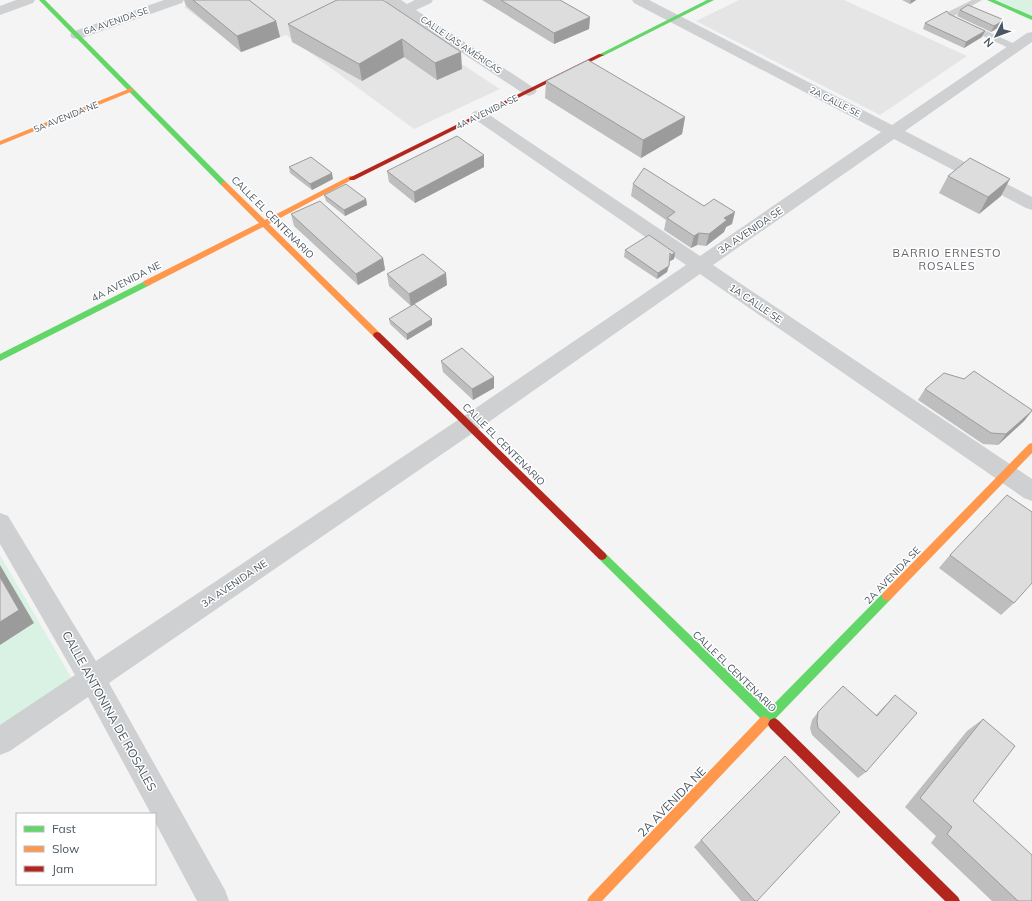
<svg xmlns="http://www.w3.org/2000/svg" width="1032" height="901" viewBox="0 0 1032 901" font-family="Mulish,sans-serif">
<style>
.education{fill:#e6e5e6}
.green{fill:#d9f2e3}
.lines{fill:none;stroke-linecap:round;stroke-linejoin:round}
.lane{fill:#ced0d2;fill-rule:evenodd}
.street{fill:#ced0d2;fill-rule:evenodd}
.fast{fill:#63d668;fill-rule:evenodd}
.slow{fill:#ff974d;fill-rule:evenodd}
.jam{fill:#b3261e;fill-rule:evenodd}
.wall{fill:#bebebf}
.shaded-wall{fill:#9b9b9b}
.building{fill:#ddddde;stroke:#9b9b9b}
.labels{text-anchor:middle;stroke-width:3;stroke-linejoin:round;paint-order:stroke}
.far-street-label{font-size:9px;fill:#4a5661;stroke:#fff}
.street-label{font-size:10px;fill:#4a5661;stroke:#fff}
.neighbourhood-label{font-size:11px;letter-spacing:1px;fill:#5f6368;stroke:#fff}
.near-street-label{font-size:12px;fill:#4a5661;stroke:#fff}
</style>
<rect width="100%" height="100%" fill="#f4f4f4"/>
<g class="education">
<path d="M202,0h161l137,89 -86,40 -128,-94 -43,17 -59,-45z"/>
<path d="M739,0h105l123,56 -87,59 -184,-94z"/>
</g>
<g class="green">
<path d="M996,0h36v16z"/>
<path d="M0,555l72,124 -72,47z"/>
</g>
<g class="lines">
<path class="lane" d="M972,0h10l-28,16 65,30 1,2 -1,2h-6l-66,-31 -1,-2 2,-5z"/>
<g class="street">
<path d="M16,0h19l-2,3 -33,12v-9z"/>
<path d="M164,0h20l-2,3 -100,35 -5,1 -5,-1 -2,-3 2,-3z"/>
<path d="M385,0h16l6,4 8,-4h18l-2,3 -15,7 118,78 3,3 -3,3 -5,2 -5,-2 -137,-91z"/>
<path d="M632,0h17l243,125 135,-92 5,-1v10l-127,89 127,66v13l-6,-2 -132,-69 -181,126 319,214v22l-8,-3 -324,-224 -217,152 -374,257 116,207 4,11h-32l-42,-79v-8h-4l-63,-117 -78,54 -10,4v-30l75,-50 -75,-131v-31l8,3 88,145 371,-247 219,-149 -213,-147 -2,-3 2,-3 6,-2 6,2 215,144 181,-124 -247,-129z"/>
</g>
<g class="fast">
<path d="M39,0h6l181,182v4h-4z"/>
<path d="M707,0h7l-111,56 -5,-1z"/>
<path d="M987,0h8l37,16v4z"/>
<path d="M147,280l3,1 1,2 -1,2 -150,76v-7z"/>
<path d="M602,552l3,1 163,157 115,-117 4,-2 4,2 1,3 -1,3 -115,119 4,6 -2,4 -4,2 -6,-4 -4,2 -4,-2 -2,-4 2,-4 -161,-159 -2,-3 2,-3z"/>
</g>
<g class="slow">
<path d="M131,88l2,1v2l-133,54v-4z"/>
<path d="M350,176h4l1,2 -86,46 111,109 1,2 -1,2h-6l-111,-110 -113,58 -3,1 -4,-3 1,-2 115,-58 -37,-37v-4h4l39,38z"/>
<path d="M1032,443v10l-141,146 -4,2 -4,-2 -1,-3 1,-3 146,-149z"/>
<path d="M764,716l4,2 2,4 -2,4 -166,175h-15l2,-4 171,-179z"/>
</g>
<g class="jam">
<path d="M599,54l5,1 -250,125h-4l-1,-2z"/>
<path d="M377,332l3,1 225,220 2,3 -2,3 -3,1 -3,-1 -225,-222 -1,-2 1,-2z"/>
<path d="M774,718l4,2 180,177 2,4h-15l-175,-173 -2,-4 2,-4z"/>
</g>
</g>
<g class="wall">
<path d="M184,0h65l27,21 4,16 -39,15 -55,-46z"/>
<path d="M337,0l125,69 -25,11 -33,-23 -42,24 -70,-39 -4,-18z"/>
<path d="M482,0h78l30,17 -1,12 -35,15z"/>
<path d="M902,0h14l-6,4z"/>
<path d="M960,10l41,16 -10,6 -34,-16z"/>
<path d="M949,14l33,23 -18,11 -41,-19 2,-6z"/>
<path d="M546,81l139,36 -3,17 -41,24 -96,-60z"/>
<path d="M289,167l44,12 -21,11 -22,-17z"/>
<path d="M484,167l-69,36 -26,-21 -2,-11z"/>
<path d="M948,176l53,20 -22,18 -40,-21z"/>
<path d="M633,184l99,40 -6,3 -2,5 -18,14 -9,-1 -6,3 -27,-18 2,-10 -35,-24z"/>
<path d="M324,195l42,4 1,6 -22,11 -19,-15z"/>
<path d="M291,214l92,44 2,12 -27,15 -64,-59z"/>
<path d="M625,250l50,3 -1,6 -4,2 -1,-1 -2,12 -10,7 -33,-22z"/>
<path d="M387,274l60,11 -36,21 -22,-20z"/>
<path d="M389,319h43v6l-25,15 -17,-16z"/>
<path d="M441,361l53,16v11l-21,12 -30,-28z"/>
<path d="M925,389l107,22 -8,10 -26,24 -15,-1 -65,-44z"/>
<path d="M950,555l64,48 -13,12 -62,-47z"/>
<path d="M895,695l-29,77 -8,6 -46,-43 -2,-7 2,-8 6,-8 58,3z"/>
<path d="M983,719l-10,82 59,100h-40l-61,-58 5,-7 -31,-29 62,-76z"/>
<path d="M701,840l56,61h-16l-47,-54z"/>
</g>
<g class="shaded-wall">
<path d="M911,0h5l-6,4z"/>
<path d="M590,17l-1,12 -35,15v-11z"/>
<path d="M1004,20l-3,6 -10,6 3,-6z"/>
<path d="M276,21l4,16 -39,15 -4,-16z"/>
<path d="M985,31l-3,6 -18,11 2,-6z"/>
<path d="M402,39l2,18 -42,24 -3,-17z"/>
<path d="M461,52l1,17 -25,11 -2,-17z"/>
<path d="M685,117l-3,17 -41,24 2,-18z"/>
<path d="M484,155v12l-69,36 -1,-11z"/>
<path d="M332,173l1,6 -21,11 -2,-6z"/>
<path d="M1010,179l-9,17 -22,18 9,-17z"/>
<path d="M366,199l1,6 -22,11 -1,-6z"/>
<path d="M735,212l-3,12 -6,3 -2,5 -18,14 3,-12 15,-16z"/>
<path d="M699,233l-2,12 -6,3 3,-12z"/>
<path d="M675,253l-1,6 -4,2 1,-6z"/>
<path d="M383,258l2,12 -27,15 -2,-11z"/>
<path d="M669,266l-2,6 -10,7 1,-6z"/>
<path d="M446,273l1,12 -36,21 -2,-12z"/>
<path d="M432,319v6l-25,15v-6z"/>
<path d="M494,377v11l-21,12 -1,-11z"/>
<path d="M1032,411l-8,10 -26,24 8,-11z"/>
<path d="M0,565l34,58 -34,22z"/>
</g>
<g class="building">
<path d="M193,0h56l27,21 -39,15z"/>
<path d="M337,0h46l78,52 -26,11 -33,-24 -43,25 -71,-40z"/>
<path d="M501,0h59l30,17 -36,16z"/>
<path d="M968,5l36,15 -10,6 -34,-16z"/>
<path d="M947,11l2,3 36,17 -19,11 -41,-19z"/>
<path d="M588,60l97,57 -42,23 -97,-59z"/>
<path d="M457,136l27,19 -70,37 -27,-21z"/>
<path d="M311,157l21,16 -22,11 -21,-17z"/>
<path d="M970,158l40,21 -22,18 -40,-21z"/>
<path d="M644,168l60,38 10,-7 21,13 -11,6 3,2 -18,14 -10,-1 -5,3 -27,-18 8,-6 -42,-28z"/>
<path d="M346,184l20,15 -22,11 -20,-15z"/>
<path d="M320,201l63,57 -27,16 -65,-60z"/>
<path d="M649,235l26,18 -4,2 -1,-2 -1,13 -11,7 -33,-23z"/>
<path d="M423,254l23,19 -37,21 -22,-20z"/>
<path d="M414,304l18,15 -25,15 -18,-15z"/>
<path d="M462,348l32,29 -22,12 -31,-28z"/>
<path d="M974,371l58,39v1l-26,23 -15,-1 -66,-44 19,-16 20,6z"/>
<path d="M1007,495l25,17v71l-18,20 -64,-48z"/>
<path d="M0,577l19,33 -19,12z"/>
<path d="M843,686l34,30 18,-21 22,18 -51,59 -48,-44 -1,-7 1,-9z"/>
<path d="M983,719l32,27 -42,55 59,54v46h-14l-71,-67 5,-7 -32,-29z"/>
<path d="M785,756l55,56 -83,89h-2l-54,-61z"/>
</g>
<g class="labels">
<g class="far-street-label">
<text transform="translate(116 21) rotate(-19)" y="3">6A AVENIDA SE</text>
<text transform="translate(461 45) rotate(34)" y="3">CALLE LAS AMÉRICAS</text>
<text transform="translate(835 102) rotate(27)" y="3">2A CALLE SE</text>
<text transform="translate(487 112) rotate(-26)" y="3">4A AVENIDA SE</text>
<text transform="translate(66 117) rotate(-22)" y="3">5A AVENIDA NE</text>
</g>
<g class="street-label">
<text transform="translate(273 217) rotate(45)" y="4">CALLE EL CENTENARIO</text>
<text transform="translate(750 230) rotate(-34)" y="4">3A AVENIDA SE</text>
<text transform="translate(126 281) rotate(-27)" y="4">4A AVENIDA NE</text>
<text transform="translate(756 303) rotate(34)" y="4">1A CALLE SE</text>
<text transform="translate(504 444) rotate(45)" y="4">CALLE EL CENTENARIO</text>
<text transform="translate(892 575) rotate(-46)" y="4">2A AVENIDA SE</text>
<text transform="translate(234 583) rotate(-34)" y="4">3A AVENIDA NE</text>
<text transform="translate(735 671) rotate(44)" y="4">CALLE EL CENTENARIO</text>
</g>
<g class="neighbourhood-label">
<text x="947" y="257">BARRIO ERNESTO<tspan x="947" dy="13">ROSALES</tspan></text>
</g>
<g class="near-street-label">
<text transform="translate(109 711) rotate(61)" y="4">CALLE ANTONINA DE ROSALES</text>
<text transform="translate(672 802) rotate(-46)" y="4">2A AVENIDA NE</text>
</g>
</g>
<rect x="16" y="813" width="140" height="72" fill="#ffffff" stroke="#b7bbc0"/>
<rect x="24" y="826" width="20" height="6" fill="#63d668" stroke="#b7bbc0"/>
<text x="52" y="833" font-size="12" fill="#4a5661">Fast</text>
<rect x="24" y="846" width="20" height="6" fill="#ff974d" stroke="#b7bbc0"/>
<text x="52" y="853" font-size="12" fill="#4a5661">Slow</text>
<rect x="24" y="866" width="20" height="6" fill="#b3261e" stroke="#b7bbc0"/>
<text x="52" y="873" font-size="12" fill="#4a5661">Jam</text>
<g transform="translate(996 36) rotate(228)" stroke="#ffffff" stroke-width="3" paint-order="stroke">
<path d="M0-3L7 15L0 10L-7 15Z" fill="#4a5661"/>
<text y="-6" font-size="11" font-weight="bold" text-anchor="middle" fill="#4a5661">N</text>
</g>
</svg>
